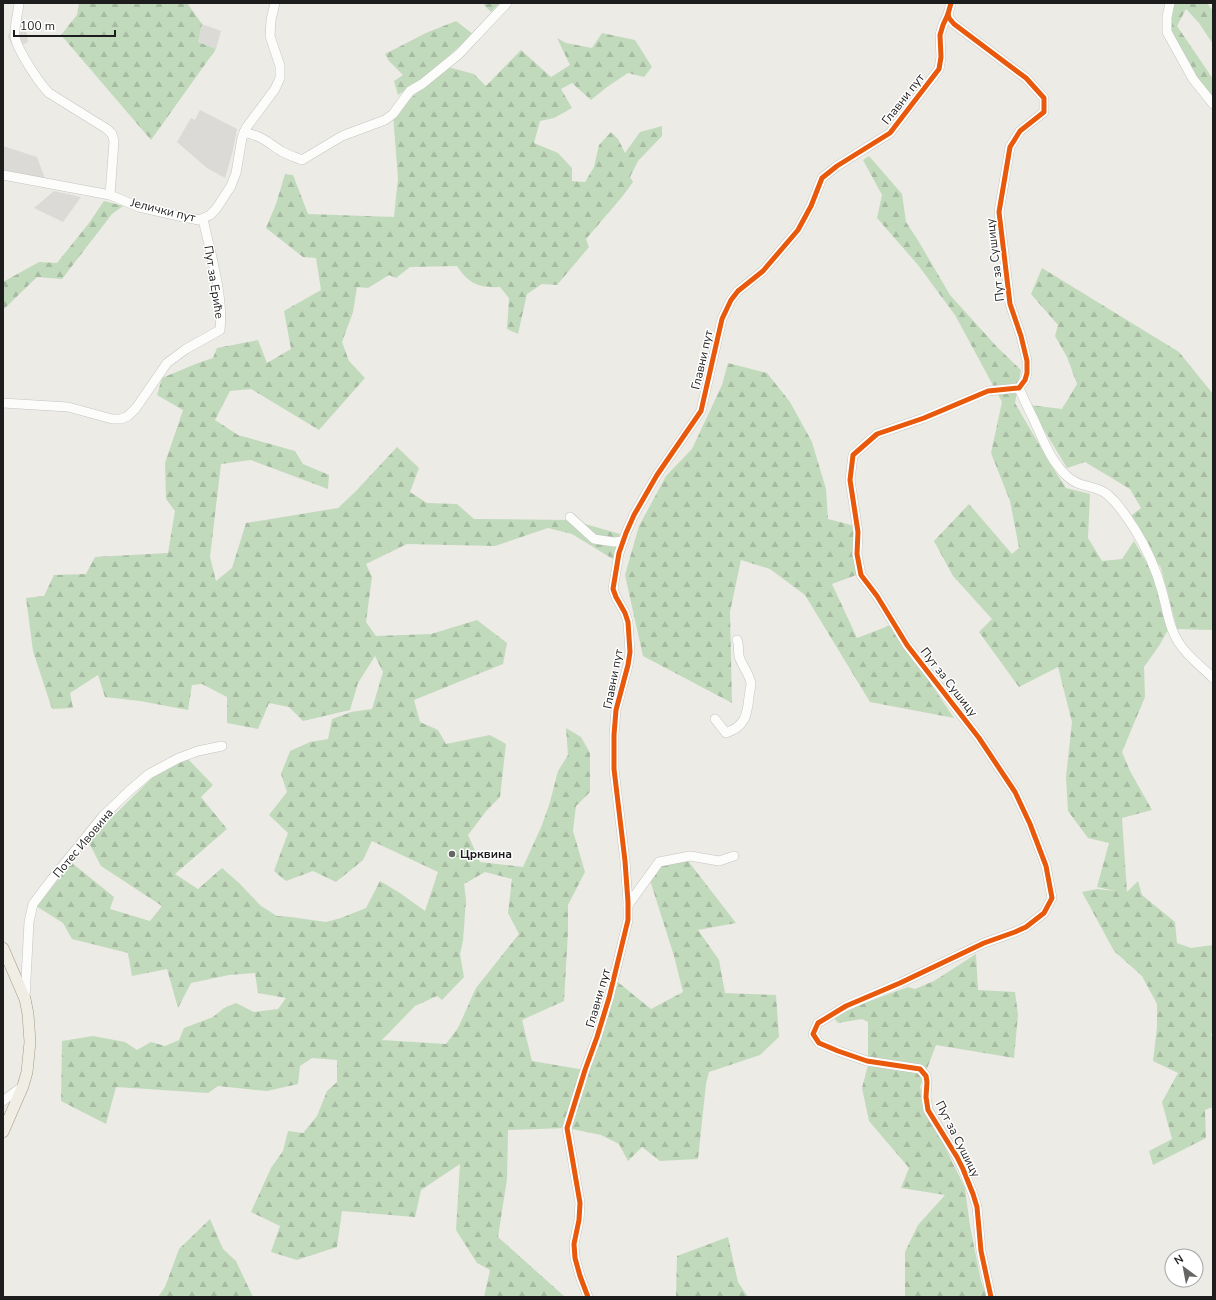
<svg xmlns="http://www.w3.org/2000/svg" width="1216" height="1300" viewBox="0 0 1216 1300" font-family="'Nunito Sans',sans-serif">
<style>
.residential{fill:#dbdad7}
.forest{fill:url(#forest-firs);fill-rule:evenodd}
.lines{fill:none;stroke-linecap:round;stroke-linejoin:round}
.minor-casing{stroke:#c4c4c2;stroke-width:10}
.major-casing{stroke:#a19c83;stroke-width:12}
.minor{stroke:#fcfcfb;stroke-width:9}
.major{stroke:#f0ede4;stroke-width:11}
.cycleway-casing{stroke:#fff;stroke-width:8}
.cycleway{stroke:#e8590c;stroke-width:5}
.poi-dot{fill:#656563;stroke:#fff;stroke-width:1.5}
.labels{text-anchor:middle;stroke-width:3;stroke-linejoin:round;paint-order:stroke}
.street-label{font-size:12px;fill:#1d1d1d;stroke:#fff}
.poi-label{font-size:12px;font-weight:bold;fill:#1d1d1d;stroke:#fff;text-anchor:start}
</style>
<defs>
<pattern id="forest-firs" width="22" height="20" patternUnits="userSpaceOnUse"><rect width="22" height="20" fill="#c2dabc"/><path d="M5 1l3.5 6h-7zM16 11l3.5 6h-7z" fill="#a6bba1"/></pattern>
</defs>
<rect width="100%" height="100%" fill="#ecebe6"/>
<g class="residential">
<path d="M25,19l3,23 -14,6 -6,-11 5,-16z"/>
<path d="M202,24l19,7 -5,18 -18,-7z"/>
<path d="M200,110l37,19 -4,21 -8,28 -18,-10 -30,-26 14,-24 4,2z"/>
<path d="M3,146l34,11 10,27 -44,-8z"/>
<path d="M54,191l27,6 -18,25 -29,-14z"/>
</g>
<g class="forest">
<path d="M79,3h108l15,21 -4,18 18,7 -65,91 -90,-105 16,-20z"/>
<path d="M485,3h15l-9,9 -7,-7z"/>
<path d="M1170,3h37l6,8v33l-14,-21 -13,-14 -9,17 36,53v25l-31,-42 -15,-45z"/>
<path d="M456,21l17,13 -49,44 -26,17 -4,-14 9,-6 -14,-14 -4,-7 41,-21z"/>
<path d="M602,33l33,7 17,27 -8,10 -16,-4 -21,14 -16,13 -19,-17 -11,6 11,19 -18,10 -14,3 -6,22 24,10 14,15v13l13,1 9,-15 5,-22 12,-13 7,7 7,14 15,-21 22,-6v10l-24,25 -8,16 3,5 -11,15 -36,42 3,8 -32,38 -15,-1 -15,10 -9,40 -11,-5 2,-31 -9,-11c-21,1 -31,-3 -43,-21l-47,1 -14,11 -7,-3 -21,13 -11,-1 -4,25 -11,30 7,19 16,17 -46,52 -68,-41 -21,2 -15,29 23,15 57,16 8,13 26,11 -1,14 -77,-29 -30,4 -11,93 6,24 16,-13 14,-45 92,-15 18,-17 41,-44 22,21 -9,24 17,11 30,1 17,15 97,1 49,14 -4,27 -44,-27 -24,-6 -53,18 -88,-2 -41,20 6,13 -6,45 10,14 55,-2 46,-14 30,23 -4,21 -89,36 6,22 18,8 8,14 44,-9 16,9 -6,53 -13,13 -19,25 12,27 43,5 19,-42 8,-23 8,-31 10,-16 -2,-27 15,9 9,16v39l-14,14 -3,25 12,41 -17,33v27l-4,69 -42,19 10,41 53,9 29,-91 37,30 32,-17 -9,-36 -25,-79 10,-15 26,-5 51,66 -38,7 21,30 6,33 51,2 3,42 -19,18 -51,17 -3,12 -8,75 -38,2 -18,-14 -14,14 -9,-17 -18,-9 -34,-7 -59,2 -1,49 -9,58 67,60h-81l6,-27 -13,-7 -21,-33 4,-66 -39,26 -6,27 -73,-6 -5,36 -40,13 -26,-8 9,-26 -29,-14 20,-44 12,-17 5,-20 15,2 14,-17 10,-25 10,-9v-22l-25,-2 -12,8 -2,18 -31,7 -49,-5 -10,7 -92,-6 -10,37 -45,-23 1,-60 31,-5 32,6 12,8 14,-8 14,4 14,-6 5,-12 29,-11 11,-9 12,-5 18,9 24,-3 8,-11 -28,-5 -3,-20 -26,2 -38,8 -13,25 -11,-39 -35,7 -4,-23 -56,-14 -9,-16 -27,-17 36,-43 42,34 -4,12 40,12 12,-15 -61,-40 -13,-25 69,-68 30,-15 26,27 -12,12 26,32 -52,45 23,15 24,-21 17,15 22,23 16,10 14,1 35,5 15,-4 25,-10 14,-27 20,12 25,18 13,-39 -66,-31 -9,19 -27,22 -23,-11 -27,10 -12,-10 14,-38 -19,-18 18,-23 -6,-18 9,-23 20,-9 18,-3 4,-20 19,-7 21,-3 11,-37 -8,-16 -17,27 -8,27 -47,11 -14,-14 -20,-4 -11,26 -31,-6v-26l-25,-13 -10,1 -4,25 -48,-9 -35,-4 -7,-22 -28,18 3,15 -21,1 -19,-58 -7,-53 18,-2 10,-21 32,-1 9,-17 73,-4 7,-42 -9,-12 -1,-36 18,-53 -26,-15 5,-17 36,-15 15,-5 4,-10 41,-8 9,23 24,-14 -7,-38 37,-21 -5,-32 -13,-1 -37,-29 10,-24 9,-30 8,1 15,39 86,3 4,-39 -5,-63 33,-31 22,-17 26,7 12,12 35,-36 30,27 19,-12 -13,-27 9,5 26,5zM485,872l27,7 -4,34 11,21 -43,54 -18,40 -12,16 -64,-4 33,-34 22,-10 5,4 22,-23 -4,-23 3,-13 3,-41 -2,-16z"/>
<path d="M869,156l33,38 4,28 13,20 31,53 47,52 24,23 -6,33 36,62 15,23 24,6 -2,44 14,23 20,-2 12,-18 17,29 18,58 -10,18 -15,21 1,30 -23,55 8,19 22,39 -30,8 5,74 11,-11 4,14 33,27 2,21 14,5 22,-3v85l-2,5 2,3v69l-8,3 1,28 -53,27 -4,-14 23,-12 -10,-37 16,-29 -25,-12 4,-34v-23l-15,-28 -28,-25 -32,-59 15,-3 19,2 -19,-4 12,-44 -21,-5 -20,-27 -2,-34 6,-55 -14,-55 -39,20 -40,-55 13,-13 -39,-43 -19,-35 35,-37 43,50 7,-6 -9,-47 -19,-48 11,-51 -47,-87 -37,-50 -41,-47 5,-23 -19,-35z"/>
<path d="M104,201l19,5 -11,8 -50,65 -25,-2 -34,33v-28l36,-20 18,1 32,-40z"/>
<path d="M1042,268l137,84 34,42v236l-36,-1 -16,-61 -33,-50 13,-10 -11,-19 -45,-27 -18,6 -38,-63 33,4 15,-25 -10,-27 -12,-21 3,-11 -27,-31z"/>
<path d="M728,363l39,10 23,29 22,40 14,47 2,30 31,8v47l-27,10 25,54 34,-13 63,93 -84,-16 -65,-107 -35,-26 -29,-9 -11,52 2,91 -89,-47 -18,-81 14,-49 27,-50 26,-27 30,-64z"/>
<path d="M976,954l2,36 37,2 3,23 -4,43 -78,-13 -16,42 5,19 40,82 5,38 11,55 6,16h-82v-45l13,-27 27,-30 -44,-7 8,-20 -40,-47 -7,-33 6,-23v-43l-6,-3 -24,4 -4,-5 22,-12 52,-19 7,2 19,-8z"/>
<path d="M210,1219l13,30 13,12 16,34 3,2h-97l7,-10 14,-38z"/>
<path d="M728,1237l10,45 10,15h-72l1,-41z"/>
</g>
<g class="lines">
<g class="minor-casing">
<g id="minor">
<path d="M19,3c-1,11 -5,23 -4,34 3,14 24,46 34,56l58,36 5,5 2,7 -4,54"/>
<path d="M1170,3l-3,14v15l26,47 20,25"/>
<path d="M948,14l1,4 5,6 72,54 18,20v14l-24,19 -10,16 -11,65 11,92 11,32 6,25v12l-2,7 -6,8 -31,3 -64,27 -47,16 -24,21 -3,25 8,52 -1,22 4,21 16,21 30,49 72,93 36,54 15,32 16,42 6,32 -8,15 -18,14 -11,5 -31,11 -84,40 -54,23 -28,17 -5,11 6,9 19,8 29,10 53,8 6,7 1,6 -1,15 2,13 29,47 6,12 10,25 4,13 4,44 10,46"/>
<path d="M244,132c19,5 22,9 37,19 7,4 14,6 21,9l40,-24 43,-16 8,-6 17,-23 12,-7 37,-30 48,-51"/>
<path d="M3,175l107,20 29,12 44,10 16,3 11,-5 6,-6 15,-23 5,-13 6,-35 4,-10 29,-39 5,-11v-12l-10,-30 1,-16 4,-17"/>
<path d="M1019,388c4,10 9,20 14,30 10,21 17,43 35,59 11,10 22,8 34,14 12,6 24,25 32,37 12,19 22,41 28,63 5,18 7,37 17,52 8,13 23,24 34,35"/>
<path d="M3,403l65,4 44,12h9l7,-3 8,-8 31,-45 19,-14 34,-19c4,-33 -10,-78 -17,-111"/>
<path d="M570,517l24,22 20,3 9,-1"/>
<path d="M715,719l11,14c19,-7 21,-17 23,-36 0,-4 2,-9 2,-13 -1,-9 -8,-17 -11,-25 -3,-6 0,-13 -3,-19"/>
<path d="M628,905l31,-43 31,-6 29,5 15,-5"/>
<path d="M25,998l4,-76 4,-18 19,-25 51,-63 26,-25 20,-17 30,-16 19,-7 24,-5"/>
<path d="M3,1101l20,-15"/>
<path d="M588,1297l-8,-21 -5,-18 -1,-14 5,-24 1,-17 -13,-75 18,-58 12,-33 12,-39 19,-78v-18l-3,-41 -11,-92v-34l2,-25 12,-45 2,-13 -2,-30 -3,-9 -9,-16 -3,-8 6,-36 7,-20 8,-18 23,-40 44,-64 21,-92 9,-19 7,-9 25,-20 35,-41 13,-24 11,-28 15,-12 53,-33 49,-64 2,-12 -1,-22 3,-10 5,-11 3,-11"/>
</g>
</g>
<g class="major-casing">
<path id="major" d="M3,948l22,51 3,15 2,28 -3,30 -4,14 -20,46"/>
</g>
<use href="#minor" class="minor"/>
<use href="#major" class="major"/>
<g class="cycleway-casing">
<g id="cycleway">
<path d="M948,14l1,4 5,6 72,54 18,20v14l-24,19 -10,16 -11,65 11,92 11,32 6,25v12l-2,7 -6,8 -31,3 -64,27 -47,16 -24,21 -3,25 8,52 -1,22 4,21 16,21 30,49 72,93 36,54 15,32 16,42 6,32 -8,15 -18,14 -11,5 -31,11 -84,40 -54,23 -28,17 -5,11 6,9 19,8 29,10 53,8 6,7 1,6 -1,15 2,13 29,47 6,12 10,25 4,13 4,44 10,46"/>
<path d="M588,1297l-8,-21 -5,-18 -1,-14 5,-24 1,-17 -13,-75 18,-58 12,-33 12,-39 19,-78v-18l-3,-41 -11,-92v-34l2,-25 12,-45 2,-13 -2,-30 -3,-9 -9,-16 -3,-8 6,-36 7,-20 8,-18 23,-40 44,-64 21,-92 9,-19 7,-9 25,-20 35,-41 13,-24 11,-28 15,-12 53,-33 49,-64 2,-12 -1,-22 3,-10 5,-11 3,-11"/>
</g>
</g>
<use href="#cycleway" class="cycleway"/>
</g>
<circle class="poi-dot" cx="452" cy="854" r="4"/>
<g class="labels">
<g class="street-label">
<text transform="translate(903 99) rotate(-52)" y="4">Главни пут</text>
<text transform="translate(163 210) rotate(14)" y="4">Јелички пут</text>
<text transform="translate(995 260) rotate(-97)" y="4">Пут за Сушицу</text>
<text transform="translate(214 282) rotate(81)" y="4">Пут за Ериће</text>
<text transform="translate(702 360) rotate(-77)" y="4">Главни пут</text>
<text transform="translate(613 679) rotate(-79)" y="4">Главни пут</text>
<text transform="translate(949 682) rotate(52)" y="4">Пут за Сушицу</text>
<text transform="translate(83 843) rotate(-50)" y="4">Потес Ивовина</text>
<text transform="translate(598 998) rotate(-74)" y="4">Главни пут</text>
<text transform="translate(958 1139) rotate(63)" y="4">Пут за Сушицу</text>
</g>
<g class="poi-label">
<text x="460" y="858">Црквина</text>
</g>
</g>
<rect width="1216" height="1300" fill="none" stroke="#1d1d1d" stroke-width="8"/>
<g transform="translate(1184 1268) rotate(328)"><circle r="19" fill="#ffffff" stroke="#a5a5a5"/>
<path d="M0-3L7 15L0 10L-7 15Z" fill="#656563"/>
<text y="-6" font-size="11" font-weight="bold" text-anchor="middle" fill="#1d1d1d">N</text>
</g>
<path d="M14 30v6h101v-6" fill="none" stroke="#1d1d1d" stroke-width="2"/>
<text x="20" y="30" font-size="12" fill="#1d1d1d" stroke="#ffffff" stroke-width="3" paint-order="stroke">100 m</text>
</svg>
